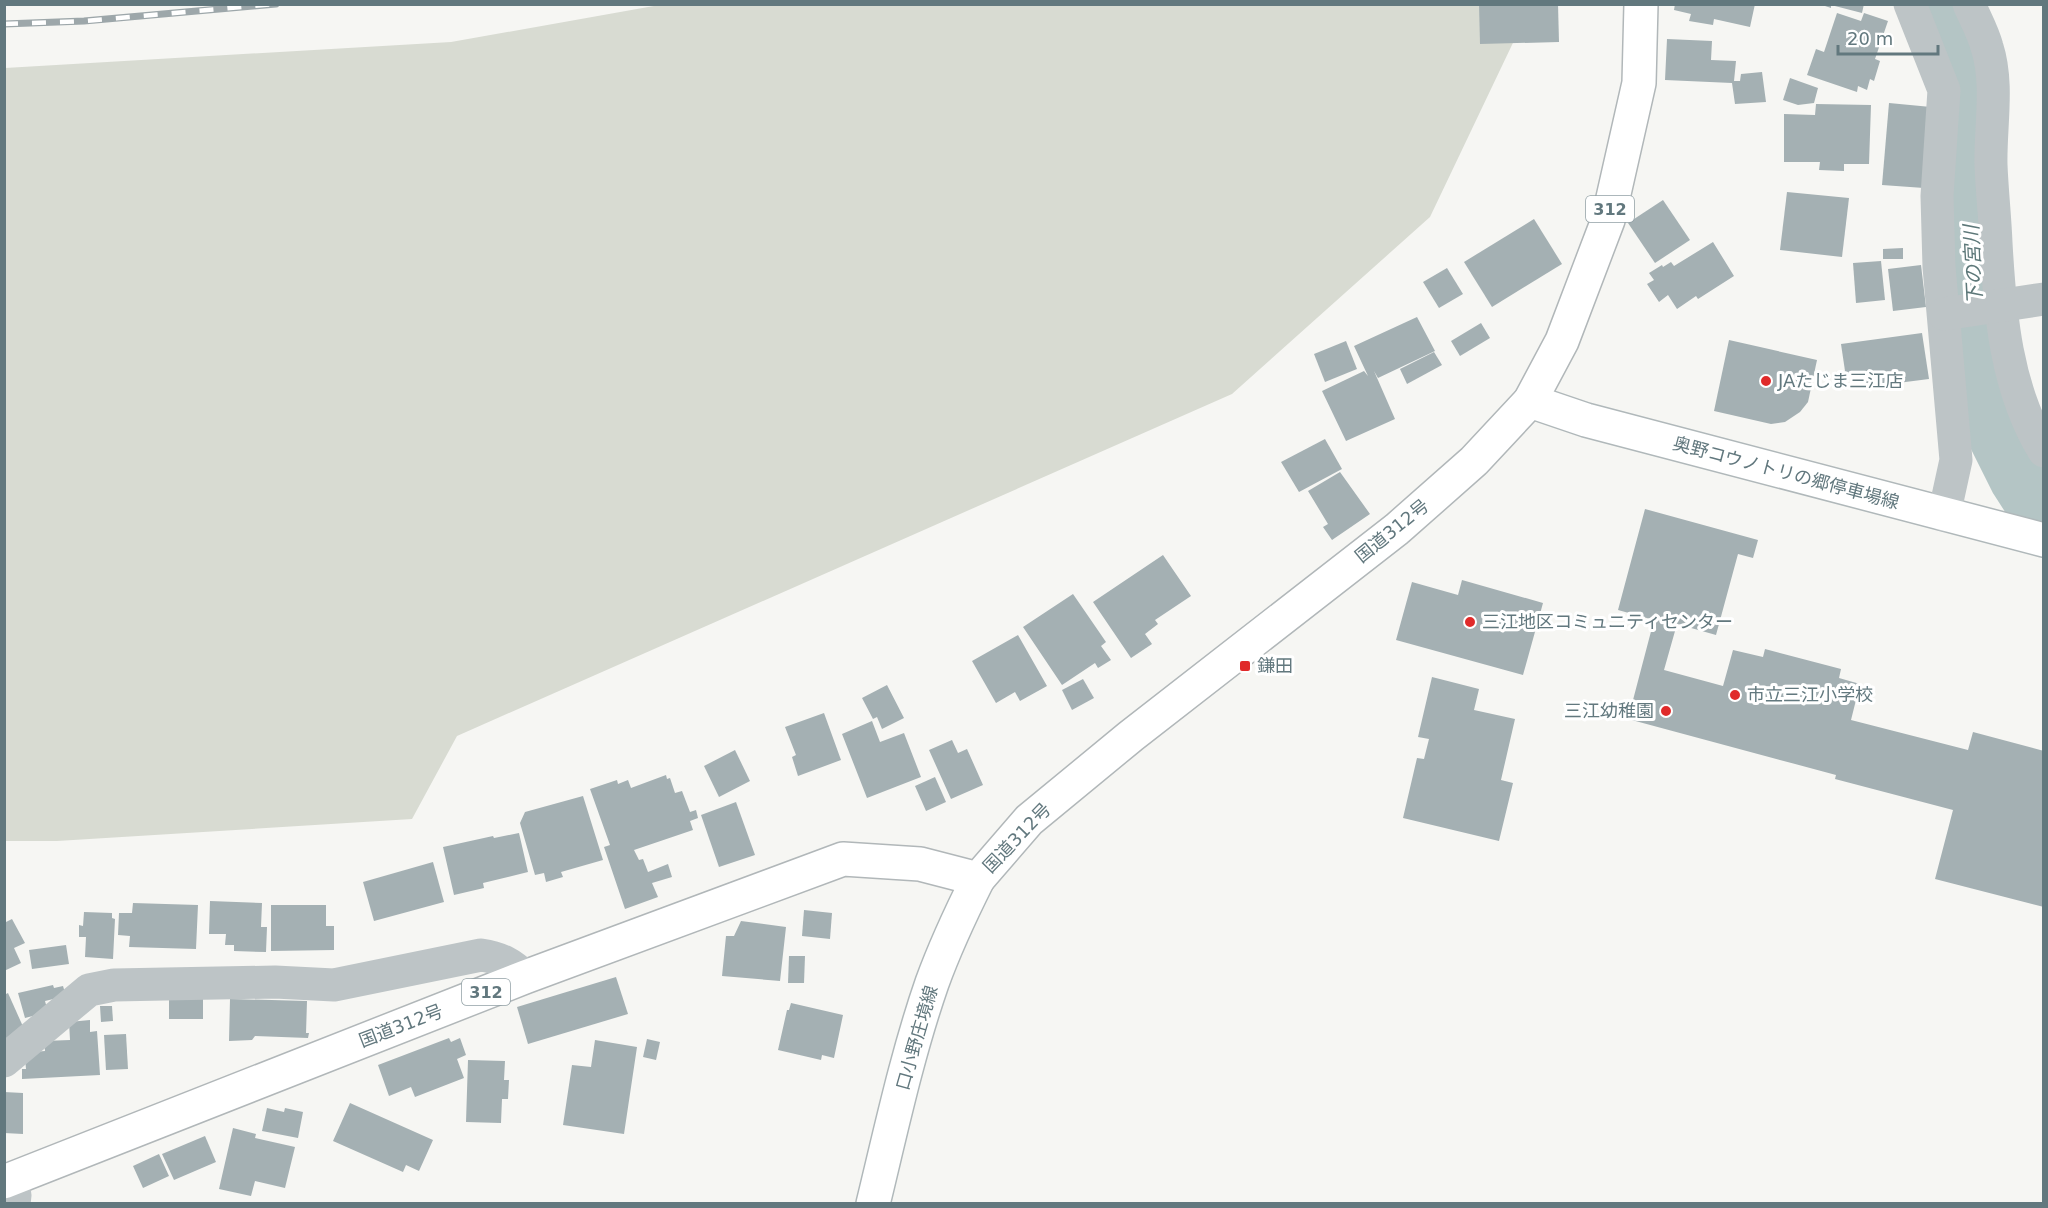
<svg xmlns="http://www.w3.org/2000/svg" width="2048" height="1208" viewBox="0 0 2048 1208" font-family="'DejaVu Sans','Noto Sans JP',sans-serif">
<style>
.green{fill:#d8dbd2}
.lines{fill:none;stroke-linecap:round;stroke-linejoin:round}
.river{stroke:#b4c5c5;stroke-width:60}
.building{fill:#a4b0b3}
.secondary-casing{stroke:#b0b8ba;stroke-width:36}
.highway-casing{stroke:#b1b7b9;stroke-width:36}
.street{stroke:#bdc4c6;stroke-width:33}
.secondary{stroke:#fff;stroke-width:33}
.highway{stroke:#fff;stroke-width:33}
.rail-casing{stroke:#9da7aa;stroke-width:7}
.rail{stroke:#fff;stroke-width:4.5;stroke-dasharray:14;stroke-linecap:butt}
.poi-dot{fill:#e02a2a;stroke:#fff;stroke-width:2}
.labels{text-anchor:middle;stroke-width:6;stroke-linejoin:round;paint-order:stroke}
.shield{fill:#fff;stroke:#91a0a5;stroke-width:1.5}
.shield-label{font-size:16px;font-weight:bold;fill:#62787e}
.poi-label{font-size:18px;fill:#62787e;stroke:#fff;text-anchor:start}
.street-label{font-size:18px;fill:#62787e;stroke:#fff}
.water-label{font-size:20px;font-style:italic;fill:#5d7879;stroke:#fff}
</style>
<rect width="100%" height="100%" fill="#f6f6f3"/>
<path class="green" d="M665,4l866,1 -101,212 -198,177 -775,342 -45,83 -355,22h-52v-773l446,-26z"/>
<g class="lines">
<path class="river" d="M1937,4l17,32 13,62 6,94v109l24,133 22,44 25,39"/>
</g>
<g class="building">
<path d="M1479,4h79l1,38 -79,2z"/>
<path d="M1675,4h80l-5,23 -36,-8 -1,6 -24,-4 2,-7 -17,-4z"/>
<path d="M1819,4h45l-2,9 -31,-8v3z"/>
<path d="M1837,13l24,8 3,-8 24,8 -13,38 5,2 -6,20 -4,-2 -3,11 -9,-4 -1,6 -50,-17 9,-26 8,3z"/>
<path d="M1667,39l45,2 -1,19 25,1 -2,20h6l1,-7 21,-2 4,30 -31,2 -3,-21 -67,-3z"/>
<path d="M1790,78l28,10 -4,15 -16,2 -15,-5z"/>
<path d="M1889,103l42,4 -7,81 -42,-3z"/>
<path d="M1816,104l55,1 -2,59h-25v7l-25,-1 1,-8h-36v-48l31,1z"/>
<path d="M1787,192l62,6 -7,59 -62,-7z"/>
<path d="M1663,200l27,40 -35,23 -27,-40z"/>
<path d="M1534,219l28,45 -70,43 -28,-45z"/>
<path d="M1713,242l21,34 -36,23 -2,-3 -19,13 -9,-14 -9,7 -12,-18 7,-4 -5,-7 13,-8 1,2 8,-5 3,4z"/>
<path d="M1903,248v11h-20v-10z"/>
<path d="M1881,261l4,39 -29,3 -3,-40z"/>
<path d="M1921,265l5,42 -33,4 -5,-42z"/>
<path d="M1447,268l16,26 -24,14 -16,-26z"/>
<path d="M1417,317l18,34 -57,27 -4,-7 21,48 -49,22 -24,-50 42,-20 4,5 -14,-30z"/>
<path d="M1481,323l9,15 -30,18 -9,-15z"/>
<path d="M1922,333l7,46 -55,7 -15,-4 -14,-11 -4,-27z"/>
<path d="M1729,340l88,20 -9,42 -8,10 -15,10 -14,2 -57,-13z"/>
<path d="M1346,341l11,28 -32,13 -11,-28z"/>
<path d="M1434,352l8,13 -35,19 -7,-15z"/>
<path d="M1325,439l17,30 -43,23 -18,-30z"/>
<path d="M1340,472l30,42 -38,26 -9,-13 5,-3 -20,-33z"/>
<path d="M1645,509l113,31 -5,18 -15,-4 -22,81 -39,-11 -13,46 59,16 10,-36 30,7 2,-8 76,20 -2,9 21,6 -9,36 117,30 5,-18 71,19v156l-109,-28 18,-69 -118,-31 1,-4 -208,-56 26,-99 -36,-10z"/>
<path d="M1163,555l28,41 -36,24 3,4 -13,10 7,10 -21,14 -38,-56z"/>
<path d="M1462,580l81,23 -20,72 -127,-35 16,-58 46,13z"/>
<path d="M1073,594l33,48 -5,4 10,14 -13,8 -3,-5 -33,22 -39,-58z"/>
<path d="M1018,635l29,51 -27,15 -5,-9 -19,11 -24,-42z"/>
<path d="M1432,677l47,12 -5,21 41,9 -14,61 12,3 -14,58 -96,-23 14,-60 7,1 5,-20 -11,-2z"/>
<path d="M1083,679l11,19 -22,12 -10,-20z"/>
<path d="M887,685l17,33 -22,11 -5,-12 -4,2 -11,-21z"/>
<path d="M824,713l17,47 -43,16 -6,-19 4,-2 -11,-28z"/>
<path d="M872,721l8,21 24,-9 17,44 -54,21 -25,-64z"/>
<path d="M952,740l6,13 9,-4 16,36 -32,14 -22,-49z"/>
<path d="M735,750l15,31 -31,16 -15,-31z"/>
<path d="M666,775l1,4 3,-1 5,15 7,-2 8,21 6,-2 2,8 -8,3 3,9 -59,20 5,10 4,-1 5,13 20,-8 4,13 -20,6 6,14 -33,12 -21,-62 6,-2 -20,-56 27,-9 1,4 10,-4 3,8z"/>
<path d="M935,777l11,25 -20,9 -11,-25z"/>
<path d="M583,796l20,64 -42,12 2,5 -17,5 -2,-9 -9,2 -15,-52 5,-11z"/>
<path d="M736,802l19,53 -36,12 -18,-52z"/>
<path d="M519,833l9,39 -45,11 1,5 -30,7 -11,-48 50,-11 1,2z"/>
<path d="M433,862l11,40 -70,19 -11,-39z"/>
<path d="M210,901l52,2 -1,24h6l-1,25 -32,-1v-6h-9l1,-11h-17z"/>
<path d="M133,903l65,2 -2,44 -67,-2 1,-11 -12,-1 1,-22h13z"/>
<path d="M271,905h55v21h8v24l-63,1z"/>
<path d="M804,910l28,3 -2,26 -28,-3z"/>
<path d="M84,912l28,1v5l3,1 -2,40 -28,-2 1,-20h-7v-12l4,1z"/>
<path d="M12,919l13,24 -11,5 7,15 -17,8v-48z"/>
<path d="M741,921l45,6 -6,54 -58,-5 4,-40h8z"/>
<path d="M66,945l3,19 -37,5 -3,-19z"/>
<path d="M789,956h16l-1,27h-16z"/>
<path d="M616,977l12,37 -100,30 -11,-37z"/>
<path d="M53,985l1,3 9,-2 3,10 -21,5 3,11 -23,6 -7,-25z"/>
<path d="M8,993l17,38 -21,9v-45z"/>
<rect x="169" y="994" width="34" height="25"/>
<path d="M230,999l77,2 -1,32h3l-1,5 -53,-2 -3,4 -23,1z"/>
<path d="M791,1003l52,12 -9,43 -12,-3 -1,5 -43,-10 9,-40h2z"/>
<path d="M100,1006h12l1,15 -12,1z"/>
<path d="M90,1020v12l7,-1 3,44 -78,4v-10h4l-1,-11 8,-6 12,-1 -1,-10 26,-1 -1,-18z"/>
<path d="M126,1034l2,35 -22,1 -2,-35z"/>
<path d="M449,1038l2,4 9,-4 6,17 -9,4 7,19 -49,19 -4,-10 -22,9 -11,-31z"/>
<path d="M647,1039l13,3 -4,18 -13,-3z"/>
<path d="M595,1040l42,7 -13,87 -61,-9 9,-60 19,2z"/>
<path d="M468,1060l37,1 -1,19h5l-1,19h-6l-1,24 -35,-1z"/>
<path d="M4,1092l19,1v41l-19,-1z"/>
<path d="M350,1103l83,37 -14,31 -13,-6 -3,7 -70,-31z"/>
<path d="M267,1108l17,4 1,-4 18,4 -5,26 -36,-7z"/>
<path d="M233,1128l23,6 -1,4 40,9 -10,41 -30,-7 -4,15 -32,-7z"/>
<path d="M205,1136l11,26 -42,18 -12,-26z"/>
<path d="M159,1154l10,22 -26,12 -10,-22z"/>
</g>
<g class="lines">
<g class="secondary-casing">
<g id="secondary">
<path d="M1530,401l56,19 458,120"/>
<path d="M873,1204c18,-74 34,-149 59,-221 13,-36 29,-70 46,-104"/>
</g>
</g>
<g class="highway-casing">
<path id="highway" d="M4,1182l521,-205 318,-118 77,5 58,15 51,-59 102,-84 266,-207 77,-68 56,-60 32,-60 46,-121 31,-137 2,-79"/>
</g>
<g class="street">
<path d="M1910,4l34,86 -7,106 2,71 17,193 -12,55"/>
<path d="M1969,4c6,14 14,28 18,43 12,37 3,80 4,118 1,26 4,52 5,78 4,71 10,146 48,208"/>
<path d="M1944,314l100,-15"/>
<path d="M4,1061l85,-71 25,-5 161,-3 59,3 147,-30c20,3 30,9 44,22"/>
<path d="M8,1180l7,15 -1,9"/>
</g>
<use href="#secondary" class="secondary"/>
<use href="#highway" class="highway"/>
<g class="rail-casing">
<path id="rail" d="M4,24l80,-3 192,-17"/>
</g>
<use href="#rail" class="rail"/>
</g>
<g class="poi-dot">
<circle cx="1766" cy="381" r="6"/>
<circle cx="1470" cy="622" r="6"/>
<rect x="1239" y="660" width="12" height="12" rx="3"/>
<circle cx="1735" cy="695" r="6"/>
<circle cx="1666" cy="711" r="6"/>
</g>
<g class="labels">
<g class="shield">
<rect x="1586" y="196" width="48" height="26" rx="4.5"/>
<rect x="462" y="979" width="48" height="26" rx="4.5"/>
</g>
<g class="shield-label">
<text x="1610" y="215">312</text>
<text x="486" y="998">312</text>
</g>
<g class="poi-label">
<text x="1778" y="387">JAたじま三江店</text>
<text x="1482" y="628">三江地区コミュニティセンター</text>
<text x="1257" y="672">鎌田</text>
<text x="1747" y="701">市立三江小学校</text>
<text x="1654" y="717" text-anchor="end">三江幼稚園</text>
</g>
<g class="street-label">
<text transform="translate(1786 473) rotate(15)" y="6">奥野コウノトリの郷停車場線</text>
<text transform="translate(1392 531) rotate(-39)" y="6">国道312号</text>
<text transform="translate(1017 838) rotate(-46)" y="6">国道312号</text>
<text transform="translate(401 1026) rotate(-21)" y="6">国道312号</text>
<text transform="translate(917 1038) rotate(-74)" y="6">口小野庄境線</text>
</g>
<g class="water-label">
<text transform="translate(1973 265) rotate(-93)" y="7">下の宮川</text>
</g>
</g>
<rect width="2048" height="1208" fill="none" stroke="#62787e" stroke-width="12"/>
<path d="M1838 45v9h100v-9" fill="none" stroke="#62787e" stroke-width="3"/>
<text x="1847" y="45" font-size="18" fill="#62787e" stroke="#ffffff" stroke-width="4.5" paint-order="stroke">20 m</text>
</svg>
